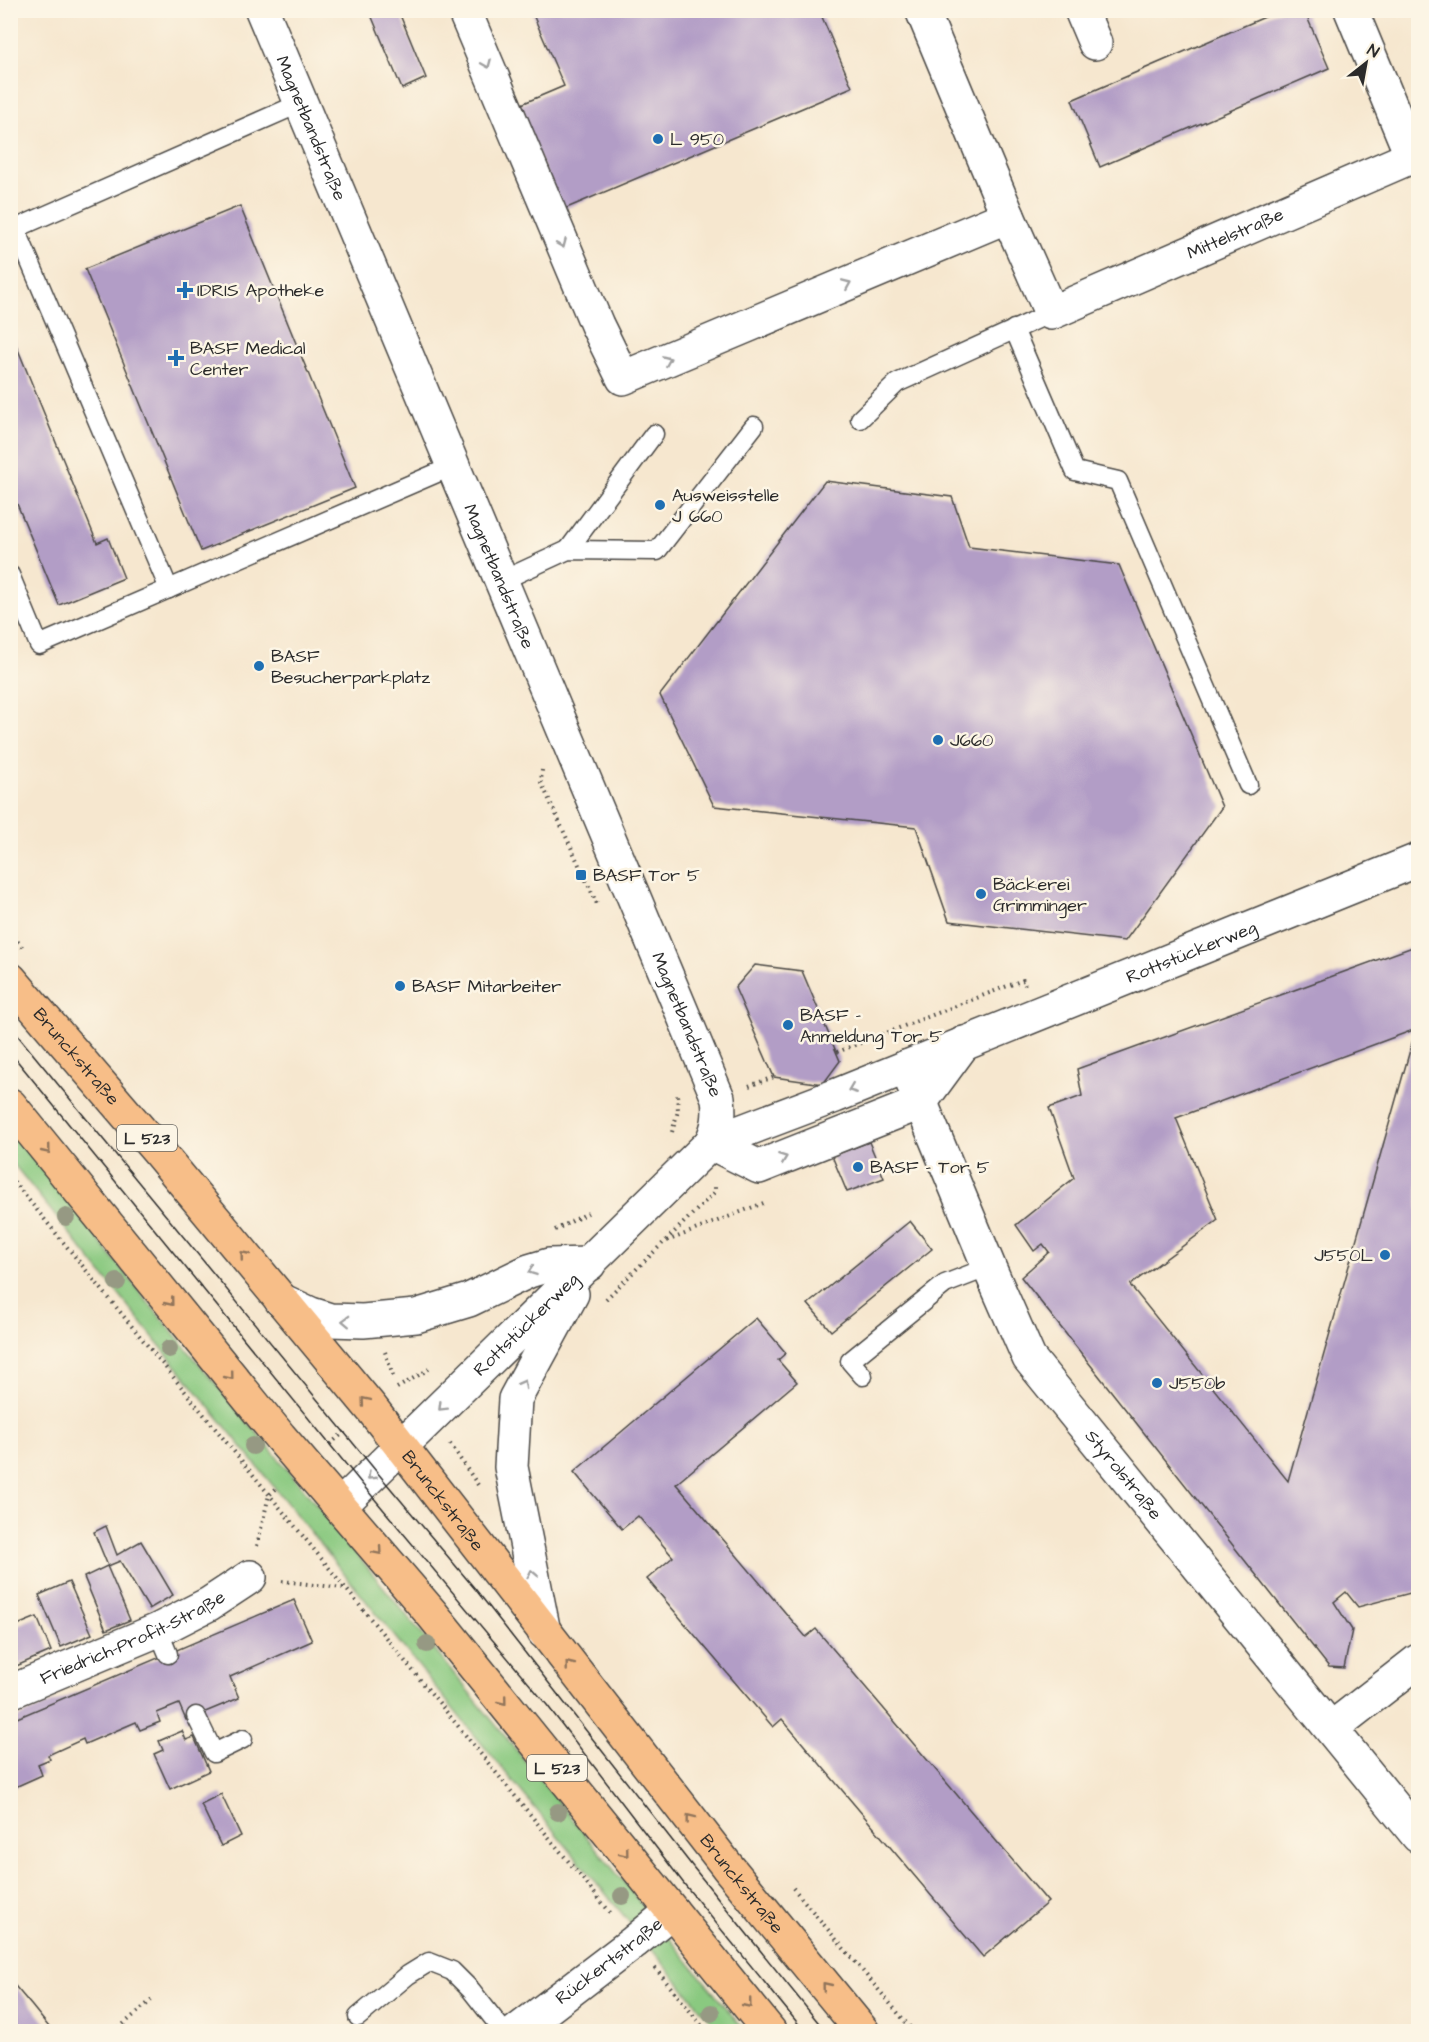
<svg xmlns="http://www.w3.org/2000/svg" width="1429" height="2042" viewBox="0 0 1429 2042" font-family="'Architects Daughter',sans-serif">
<style>
.green{fill:#8ac980;stroke:#5a7a56;stroke-width:1.5}
.building{fill:#b29dc6;fill-rule:evenodd}
.lines{fill:none;stroke-linecap:round;stroke-linejoin:round}
.lane-casing{stroke:#494744;stroke-width:21}
.street-casing{stroke:#494744;stroke-width:36}
.primary-casing{stroke:#494744;stroke-width:36}
.path{stroke:#494744;stroke-width:4;stroke-dasharray:1.5 4.5;stroke-linecap:butt}
.lane{stroke:#fff;stroke-width:18}
.street{stroke:#fff;stroke-width:33}
.primary{stroke:#f7be88;stroke-width:33}
.tram{stroke:#2b2b2b;stroke-width:1.5}
.tree{fill:#969983}
.oneway{stroke:#a0a0a0}
.oneway2{stroke:#91745a}
.poi-dot{fill:#1f6fb2;stroke:#fcf5e5;stroke-width:2}
.labels{text-anchor:middle;stroke-width:5;stroke-linejoin:round;paint-order:stroke}
.shield{fill:#fcf5e5;stroke:#6a6863;stroke-width:1.5}
.shield-label{font-size:16px;font-weight:bold;fill:#2b2b2b}
.street-label{font-size:18px;fill:#2b2b2b;stroke:#fcf5e5}
.poi-label{font-size:18px;fill:#2b2b2b;stroke:#fcf5e5;text-anchor:start}
</style>
<rect width="100%" height="100%" fill="#fcf5e5"/>
<filter id="ink" filterUnits="userSpaceOnUse"><feTurbulence type="fractalNoise" baseFrequency=".0167" numOctaves="2"/><feDisplacementMap in="SourceGraphic" scale="12" xChannelSelector="R" yChannelSelector="G"/><feConvolveMatrix kernelMatrix="1 2 1 2 8 2 1 2 1" color-interpolation-filters="sRGB"/></filter>
<filter id="wash" filterUnits="userSpaceOnUse"><feTurbulence type="fractalNoise" baseFrequency=".008" numOctaves="4" result="noise"/><feDisplacementMap in="SourceGraphic" scale="24" xChannelSelector="R" yChannelSelector="G"/><feGaussianBlur stdDeviation="1.35" result="paint"/><feColorMatrix in="noise" values="0 0 0 0 0 0 0 0 0 0 0 0 0 0 0 0 0 1.4 0 .05"/><feComposite in="paint" operator="in"/></filter>
<g filter="url(#wash)">
<rect width="100%" height="100%" fill="#f6e7cf"/>
<path class="green" d="M10,1128l136,172 156,187 443,544h-26l-261,-316 -447,-554z"/>
<g id="blocks">
<g class="building">
<path d="M369,10h29l28,68 -24,11z"/>
<path d="M531,10h288l33,77 -290,123 -45,-104 47,-20z"/>
<path d="M1281,10h23l25,58 -229,99 -28,-67z"/>
<path d="M240,206l115,282 -154,63 -116,-282z"/>
<path d="M10,330l87,213 11,-5 16,40 -65,27 -49,-118z"/>
<path d="M825,481l127,16 17,50 150,18 103,242 -97,134 -176,-20 -33,-94 -202,-21 -54,-111z"/>
<path d="M1418,945v646l-60,16 -12,-15 -12,10 18,28 -8,38 -15,-1 -308,-390 28,-25 -6,-8 -9,7 -18,-26 58,-47 -25,-70 33,-12 -5,-27zM1416,1029l-128,452 -158,-196 88,-65 -42,-102z"/>
<path d="M755,965l47,6 38,90 -17,23 -49,-7 -39,-89z"/>
<path d="M869,1142l15,36 -37,14 -15,-36z"/>
<path d="M910,1221l22,28 -101,82 -23,-27z"/>
<path d="M756,1318l30,35 -8,7 19,22 -121,102 130,153 10,-8 232,273 -65,55 -201,-238 -9,8 -126,-148 26,-22 -35,-41 -16,13 -48,-57z"/>
<path d="M106,1526l11,29 24,-14 32,54 -24,14 -29,-48 -12,5 -14,-34z"/>
<path d="M107,1566l23,54 -24,10 -22,-53z"/>
<path d="M69,1582l23,52 -31,13 -22,-52z"/>
<path d="M294,1600l18,41 -82,36 9,21 -53,22 -7,-16 -22,9 3,9 -20,8 -4,-8 -51,22 -2,-5 -35,16 2,4 -12,5 4,11 -29,13 -3,-5v-62z"/>
<path d="M37,1617l14,34 -37,16 -4,-9v-30z"/>
<path d="M182,1731l4,9 8,-3 15,34 -39,18 -16,-35 9,-4 -4,-9z"/>
<path d="M221,1794l20,42 -20,10 -20,-42z"/>
<path d="M10,1980l22,26 21,26h-43z"/>
</g>
</g>
</g>
<g filter="url(#ink)">
<use href="#blocks" fill-opacity="0" stroke="#494744" stroke-width="1.5"/>
<g class="lines">
<g class="lane-casing">
<g id="lane">
<path d="M16,229l153,360"/>
<path d="M10,231l291,-128"/>
<path d="M1014,329l61,142 43,10 130,304"/>
<path d="M860,419l37,-36 154,-70"/>
<path d="M568,550l86,-116"/>
<path d="M10,575l29,70 414,-179"/>
<path d="M501,581l67,-31 89,1 97,-125"/>
<path d="M863,1376l-13,-15 95,-77 44,-17"/>
<path d="M158,1630l10,24"/>
<path d="M196,1716l18,37 29,-14"/>
<path d="M358,2017l50,-42 21,-13 23,9 19,19 33,42"/>
</g>
</g>
<g class="street-casing">
<g id="street">
<path id="s1" d="M262,10l456,1088c2,17 1,29 -7,45"/>
<path d="M464,10l133,315 26,53 385,-162"/>
<path id="s2" d="M922,10l86,206 43,97 367,-159"/>
<path d="M1081,10l14,33"/>
<path d="M1351,10l61,147"/>
<path id="s3" d="M906,1067l83,200 40,91 389,478"/>
<path d="M711,1143l48,24 161,-64 44,-60"/>
<path d="M281,1300l30,14 19,6 33,1 53,-5 53,-16 60,-29 20,-6 40,-1"/>
<path id="s4" d="M340,1506l371,-363 124,-47 583,-236"/>
<path d="M544,1632l-33,-165 4,-68 57,-105"/>
<path id="s5" d="M10,1692l148,-62 51,-26 41,-27"/>
<path d="M1332,1728l86,-67"/>
<path id="s6" d="M516,2032l118,-90 38,-31"/>
</g>
</g>
<g class="primary-casing">
<g id="primary">
<path id="s7" d="M10,979l147,171 215,259 355,457 136,166"/>
<path d="M10,1105l270,332 152,177 338,418"/>
</g>
</g>
<g class="path">
<path d="M542,770l-1,12 56,122"/>
<path d="M10,932l13,16"/>
<path d="M837,1052l186,-72 2,5"/>
<path d="M749,1086l25,-9"/>
<path d="M672,1132l6,-21 -1,-19"/>
<path d="M10,1177l603,739"/>
<path d="M555,1230l33,-17"/>
<path d="M667,1241l99,-39"/>
<path d="M606,1299l109,-107v-5"/>
<path d="M385,1352l9,27"/>
<path d="M397,1388l32,-19"/>
<path d="M330,1444l17,-14"/>
<path d="M450,1444l28,41"/>
<path d="M257,1546l12,-51 9,-8"/>
<path d="M282,1581l61,7"/>
<path d="M793,1888l121,144"/>
<path d="M655,1968l52,64"/>
<path d="M114,2032l39,-33"/>
</g>
<use href="#lane" class="lane"/>
<use href="#street" class="street"/>
<use href="#primary" class="primary"/>
<g class="tram">
<path d="M10,1026l366,445 100,119 217,277 133,165"/>
<path d="M10,1052l352,432 185,221 138,180 120,147"/>
</g>
</g>
<g class="tree">
<circle cx="66" cy="1217" r="9"/>
<circle cx="117" cy="1282" r="9"/>
<circle cx="169" cy="1349" r="9"/>
<circle cx="253" cy="1446" r="9"/>
<circle cx="427" cy="1644" r="9"/>
<circle cx="558" cy="1812" r="9"/>
<circle cx="622" cy="1896" r="9"/>
<circle cx="711" cy="2013" r="9"/>
</g>
<defs><path id="oneway-chevron" d="M-2-3.5L2.5 0L-2 3.5" fill="none" stroke-width="1.6" stroke-linecap="round" stroke-linejoin="round" transform="scale(1.5)"/></defs>
<g class="oneway">
<use href="#oneway-chevron" transform="translate(487 64) rotate(67)"/>
<use href="#oneway-chevron" transform="translate(562 244) rotate(67)"/>
<use href="#oneway-chevron" transform="translate(847 284) rotate(-23)"/>
<use href="#oneway-chevron" transform="translate(667 360) rotate(-23)"/>
<use href="#oneway-chevron" transform="translate(852 1089) rotate(158)"/>
<use href="#oneway-chevron" transform="translate(783 1158) rotate(-21)"/>
<use href="#oneway-chevron" transform="translate(532 1271) rotate(160)"/>
<use href="#oneway-chevron" transform="translate(346 1321) rotate(-178)"/>
<use href="#oneway-chevron" transform="translate(523 1384) rotate(-61)"/>
<use href="#oneway-chevron" transform="translate(442 1407) rotate(135)"/>
<use href="#oneway-chevron" transform="translate(371 1476) rotate(136)"/>
<use href="#oneway-chevron" transform="translate(532 1574) rotate(-101)"/>
</g>
<g class="oneway2">
<use href="#oneway-chevron" transform="translate(47 1150) rotate(51)"/>
<use href="#oneway-chevron" transform="translate(244 1255) rotate(-129)"/>
<use href="#oneway-chevron" transform="translate(170 1302) rotate(51)"/>
<use href="#oneway-chevron" transform="translate(230 1376) rotate(51)"/>
<use href="#oneway-chevron" transform="translate(365 1401) rotate(-130)"/>
<use href="#oneway-chevron" transform="translate(378 1551) rotate(49)"/>
<use href="#oneway-chevron" transform="translate(569 1665) rotate(-128)"/>
<use href="#oneway-chevron" transform="translate(503 1701) rotate(51)"/>
<use href="#oneway-chevron" transform="translate(690 1818) rotate(-128)"/>
<use href="#oneway-chevron" transform="translate(625 1853) rotate(51)"/>
<use href="#oneway-chevron" transform="translate(826 1986) rotate(-129)"/>
<use href="#oneway-chevron" transform="translate(748 2004) rotate(51)"/>
</g>
</g>
<g class="poi-dot">
<circle cx="658" cy="139" r="6"/>
<path d="M182 281h6v6h6v6h-6v6h-6v-6h-6v-6h6z"/>
<path d="M173 349h6v6h6v6h-6v6h-6v-6h-6v-6h6z"/>
<circle cx="660" cy="505" r="6"/>
<circle cx="259" cy="666" r="6"/>
<circle cx="938" cy="740" r="6"/>
<rect x="575" y="869" width="12" height="12" rx="3"/>
<circle cx="981" cy="894" r="6"/>
<circle cx="400" cy="986" r="6"/>
<circle cx="788" cy="1025" r="6"/>
<circle cx="858" cy="1167" r="6"/>
<circle cx="1385" cy="1255" r="6"/>
<circle cx="1157" cy="1383" r="6"/>
</g>
<g class="labels">
<g class="shield">
<rect x="117" y="1125" width="60" height="26" rx="4.5"/>
<rect x="527" y="1755" width="60" height="26" rx="4.5"/>
</g>
<g class="shield-label">
<text x="147" y="1144">L 523</text>
<text x="557" y="1774">L 523</text>
</g>
<g class="street-label">
<text dy="6" stroke="none"><textPath href="#s1" startOffset="128">Magnetbandstraße</textPath></text>
<text dy="6" stroke="none"><textPath href="#s2" startOffset="530">Mittelstraße</textPath></text>
<text dy="6" stroke="none"><textPath href="#s1" startOffset="614">Magnetbandstraße</textPath></text>
<text dy="6" stroke="none"><textPath href="#s4" startOffset="1036">Rottstückerweg</textPath></text>
<text dy="6" stroke="none"><textPath href="#s1" startOffset="1100">Magnetbandstraße</textPath></text>
<text dy="6" stroke="none"><textPath href="#s7" startOffset="102">Brunckstraße</textPath></text>
<text dy="6" stroke="none"><textPath href="#s4" startOffset="260">Rottstückerweg</textPath></text>
<text dy="6" stroke="none"><textPath href="#s3" startOffset="466">Styrolstraße</textPath></text>
<text dy="6" stroke="none"><textPath href="#s7" startOffset="678">Brunckstraße</textPath></text>
<text dy="6" stroke="none"><textPath href="#s5" startOffset="134">Friedrich-Profit-Straße</textPath></text>
<text dy="6" stroke="none"><textPath href="#s7" startOffset="1164">Brunckstraße</textPath></text>
<text dy="6" stroke="none"><textPath href="#s6" startOffset="117">Rückertstraße</textPath></text>
</g>
<g class="poi-label">
<text x="670" y="145">L 950</text>
<text x="197" y="296">IDRIS Apotheke</text>
<text x="190" y="354">BASF Medical<tspan x="190" dy="21">Center</tspan></text>
<text x="672" y="501">Ausweisstelle<tspan x="672" dy="21">J 660</tspan></text>
<text x="271" y="662">BASF<tspan x="271" dy="21">Besucherparkplatz</tspan></text>
<text x="950" y="746">J660</text>
<text x="593" y="881">BASF Tor 5</text>
<text x="993" y="890">Bäckerei<tspan x="993" dy="21">Grimminger</tspan></text>
<text x="412" y="992">BASF Mitarbeiter</text>
<text x="800" y="1021">BASF -<tspan x="800" dy="21">Anmeldung Tor 5</tspan></text>
<text x="870" y="1173">BASF - Tor 5</text>
<text x="1373" y="1261" text-anchor="end">J550L</text>
<text x="1169" y="1389">J550b</text>
</g>
</g>
<rect width="1429" height="2042" fill="none" stroke="#fcf5e5" stroke-width="36"/>
<g transform="translate(1366 63) rotate(31)" stroke="#fcf5e5" stroke-width="4.5" paint-order="stroke">
<path d="M0-4.5L10 22L0 15L-10 22Z" fill="#2b2b2b"/>
<text y="-9" font-size="16" font-weight="bold" text-anchor="middle" fill="#2b2b2b">N</text>
</g>
</svg>
